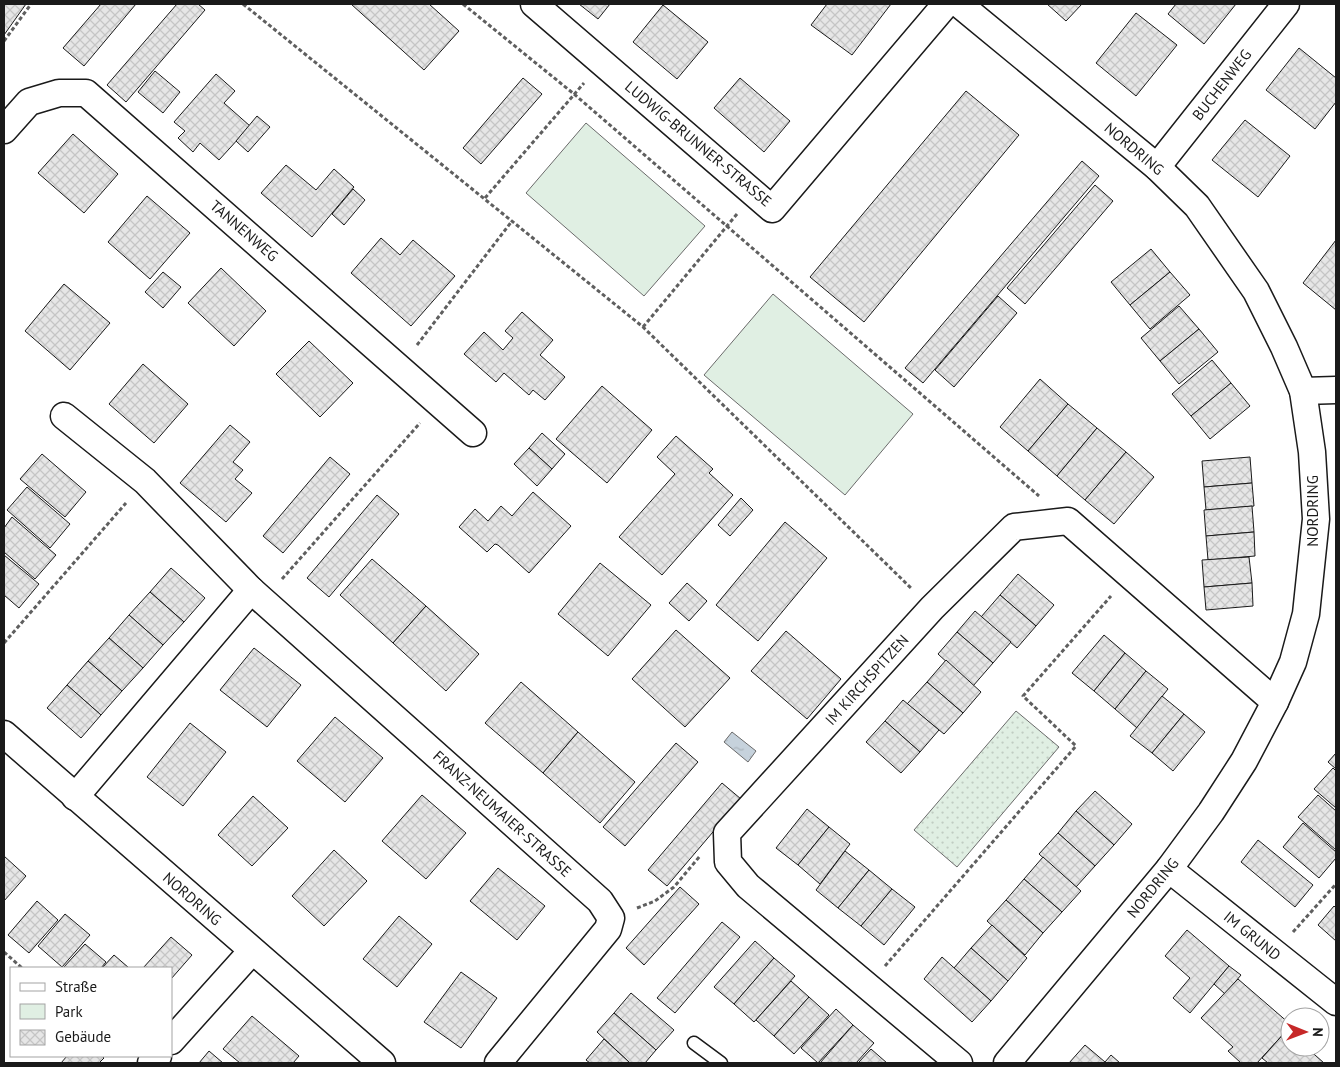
<svg xmlns="http://www.w3.org/2000/svg" width="1340" height="1067" viewBox="0 0 1340 1067" font-family="'PT Sans',sans-serif">
<style>
.grass{fill:url(#grass-dots);stroke:#6a6a6a}
.park{fill:#e0efe3;stroke:#6a6a6a}
.water{fill:url(#water-ripples);stroke:#6a6a6a}
.building{fill:url(#building-cross-hatch);stroke:#1a1a1a}
.lines{fill:none;stroke-linecap:round;stroke-linejoin:round}
.service-casing{stroke:#1a1a1a;stroke-width:15}
.minor-casing{stroke:#1a1a1a;stroke-width:29}
.path{stroke:#5f5f5f;stroke-width:3;stroke-dasharray:4 2.5;stroke-linecap:butt}
.service{stroke:#fff;stroke-width:12}
.minor{stroke:#fff;stroke-width:26}
.labels{text-anchor:middle;stroke-width:4;stroke-linejoin:round;paint-order:stroke}
.street-label{font-size:15px;fill:#1a1a1a;stroke:#fff}
</style>
<defs>
<pattern id="grass-dots" width="8" height="8" patternUnits="userSpaceOnUse" patternTransform="scale(1.25)"><rect width="8" height="8" fill="#e0efe3"/><path d="M2 2h.1M6 6h.1" fill="none" stroke="#c0ccc2" stroke-width="1.8" stroke-linecap="round"/></pattern>
<pattern id="water-ripples" width="26" height="14" patternUnits="userSpaceOnUse" patternTransform="scale(1.25)"><rect width="26" height="14" fill="#c6d2dc"/><path d="M2 4q2-2 4 0t4 0M15 11q2-2 4 0t4 0" fill="none" stroke="#aab4bc"/></pattern>
<pattern id="building-cross-hatch" width="8" height="8" patternUnits="userSpaceOnUse" patternTransform="scale(1.25)"><rect width="8" height="8" fill="#e6e6e6"/><path d="M0 0l8 8M0 8l8-8" fill="none" stroke="#c5c5c5"/></pattern>
</defs>
<rect width="100%" height="100%" fill="#fff"/>
<path class="grass" d="M1016,711l43,36 -102,120 -43,-37z"/>
<g class="park">
<path d="M586,123l119,103 -61,70 -118,-103z"/>
<path d="M773,294l140,120 -68,81 -141,-120z"/>
</g>
<path class="water" d="M732,732l24,19 -8,11 -24,-20z"/>
<g class="building">
<path d="M4,4h22l-22,31z"/>
<path d="M101,4h35l-52,62 -21,-18z"/>
<path d="M177,4h21l7,6 -79,92 -19,-17z"/>
<path d="M351,4h78l30,27 -35,39z"/>
<path d="M579,4h31l-12,15z"/>
<path d="M827,4h64l-39,51 -41,-30z"/>
<path d="M1047,4h35l-16,17z"/>
<path d="M1176,4h60l-32,40 -36,-30z"/>
<path d="M663,5l45,37 -31,37 -44,-37z"/>
<path d="M1136,13l41,32 -41,51 -40,-33z"/>
<path d="M1299,48l37,30v24l-21,27 -49,-39z"/>
<path d="M155,71l25,21 -17,21 -25,-21z"/>
<path d="M216,74l19,17 -11,12 26,23 -31,34 -19,-17 -7,9 -15,-14 7,-7 -11,-9z"/>
<path d="M523,78l19,16 -61,70 -18,-16z"/>
<path d="M740,78l50,43 -26,31 -50,-44z"/>
<path d="M966,91l53,44 -155,187 -54,-45z"/>
<path d="M257,116l13,11 -22,25 -12,-11z"/>
<path d="M1245,120l45,36 -32,41 -46,-37z"/>
<path d="M73,134l45,40 -34,39 -46,-40z"/>
<path d="M1082,161l17,15 -176,207 -18,-15z"/>
<path d="M286,165l30,25 18,-21 20,18 -42,50 -51,-44z"/>
<path d="M1095,185l18,16 -88,103 -18,-16z"/>
<path d="M353,189l12,11 -21,25 -12,-11z"/>
<path d="M147,196l43,37 -40,46 -42,-37z"/>
<path d="M381,238l19,17 13,-15 42,36 -44,50 -60,-53z"/>
<path d="M1336,240v70l-33,-27z"/>
<path d="M1151,249l19,23 -40,33 -19,-23z"/>
<path d="M221,268l45,43 -32,35 -46,-43z"/>
<path d="M163,272l18,15 -18,21 -18,-16z"/>
<path d="M1170,272l20,23 -40,34 -20,-24z"/>
<path d="M64,284l46,39 -40,47 -45,-39z"/>
<path d="M998,296l19,17 -63,74 -19,-17z"/>
<path d="M1179,306l20,23 -39,32 -19,-23z"/>
<path d="M522,312l31,28 -13,15 25,22 -20,23 -12,-10 -4,5 -25,-22 -8,9 -32,-28 20,-22 19,18 10,-12 -8,-7z"/>
<path d="M1199,329l19,23 -39,32 -19,-23z"/>
<path d="M309,341l44,42 -33,34 -44,-43z"/>
<path d="M1212,360l19,23 -40,33 -19,-22z"/>
<path d="M143,364l45,40 -34,39 -45,-39z"/>
<path d="M1040,379l28,25 -40,47 -28,-24z"/>
<path d="M1231,383l19,23 -40,33 -19,-23z"/>
<path d="M602,386l50,44 -45,53 -51,-44z"/>
<path d="M1068,404l29,24 -40,48 -29,-25z"/>
<path d="M230,425l20,17 -17,20 10,8 -8,9 17,14 -26,29 -46,-39z"/>
<path d="M1097,428l29,24 -41,48 -28,-24z"/>
<path d="M542,433l23,21 -13,15 -23,-21z"/>
<path d="M676,436l37,33 -4,4 24,22 -71,80 -43,-38 56,-63 -18,-17z"/>
<path d="M529,448l23,21 -15,17 -23,-22z"/>
<path d="M1126,452l28,25 -40,47 -29,-24z"/>
<path d="M42,454l44,38 -21,25 -45,-38z"/>
<path d="M330,457l20,17 -67,79 -20,-17z"/>
<path d="M1250,457l2,26 -48,4 -2,-26z"/>
<path d="M1252,483l2,23 -48,4 -2,-23z"/>
<path d="M27,487l43,37 -20,24 -43,-38z"/>
<path d="M533,492l38,34 -42,47 -31,-28 -3,-1 -8,8 -28,-25 16,-18 13,12 13,-15 11,10z"/>
<path d="M377,495l22,19 -70,83 -22,-19z"/>
<path d="M741,498l12,12 -23,26 -12,-11z"/>
<path d="M1252,506l2,26 -48,4 -2,-26z"/>
<path d="M12,517l44,38 -21,24 -31,-27v-24z"/>
<path d="M785,522l42,36 -69,83 -42,-36z"/>
<path d="M1254,532l1,24 -47,4 -2,-24z"/>
<path d="M4,555l35,29 -20,24 -15,-13z"/>
<path d="M1249,557l3,26 -48,4 -2,-27z"/>
<path d="M372,559l54,47 -33,37 -53,-48z"/>
<path d="M600,563l51,42 -43,51 -50,-42z"/>
<path d="M171,568l34,30 -21,24 -34,-30z"/>
<path d="M1018,574l36,31 -18,21 -36,-31z"/>
<path d="M687,583l20,18 -18,20 -20,-18z"/>
<path d="M1252,583l1,23 -47,4 -2,-23z"/>
<path d="M150,592l34,30 -21,23 -34,-30z"/>
<path d="M1000,595l36,31 -19,22 -36,-31z"/>
<path d="M426,606l53,48 -33,37 -53,-48z"/>
<path d="M975,611l36,31 -18,21 -36,-31z"/>
<path d="M129,615l34,30 -20,23 -34,-30z"/>
<path d="M676,630l54,48 -45,49 -53,-48z"/>
<path d="M786,631l55,48 -34,40 -56,-48z"/>
<path d="M957,632l36,31 -20,23 -35,-32z"/>
<path d="M1104,635l21,18 -31,38 -22,-18z"/>
<path d="M109,638l34,30 -21,23 -34,-30z"/>
<path d="M254,648l47,37 -34,42 -47,-37z"/>
<path d="M1125,653l21,18 -31,38 -21,-18z"/>
<path d="M946,660l35,32 -18,21 -36,-31z"/>
<path d="M88,661l34,30 -21,24 -34,-30z"/>
<path d="M1146,671l22,18 -31,39 -22,-19z"/>
<path d="M521,682l57,50 -35,41 -58,-50z"/>
<path d="M927,682l36,31 -19,21 -37,-30z"/>
<path d="M67,685l34,30 -20,23 -34,-30z"/>
<path d="M1162,696l22,18 -32,39 -22,-17z"/>
<path d="M903,700l36,30 -19,22 -35,-31z"/>
<path d="M1184,714l21,18 -32,39 -21,-18z"/>
<path d="M335,717l48,41 -38,44 -48,-41z"/>
<path d="M885,721l35,31 -19,21 -35,-31z"/>
<path d="M190,723l36,29 -43,54 -36,-29z"/>
<path d="M578,732l57,50 -35,41 -57,-50z"/>
<path d="M676,743l22,19 -73,84 -22,-19z"/>
<path d="M1336,753v16l-8,-7z"/>
<path d="M1333,768l3,3v37l-22,-19z"/>
<path d="M722,783l19,16 -74,87 -19,-16z"/>
<path d="M1095,791l37,33 -18,21 -38,-34z"/>
<path d="M422,795l44,38 -40,46 -44,-38z"/>
<path d="M1318,795l18,16v39l-38,-33z"/>
<path d="M253,796l35,32 -36,38 -34,-31z"/>
<path d="M807,809l22,18 -31,38 -22,-17z"/>
<path d="M1076,811l38,34 -19,21 -37,-33z"/>
<path d="M1303,823l33,29v6l-17,20 -36,-31z"/>
<path d="M829,827l21,17 -30,40 -22,-19z"/>
<path d="M1058,833l37,33 -19,21 -37,-33z"/>
<path d="M1258,840l55,45 -18,22 -54,-45z"/>
<path d="M334,850l33,31 -43,45 -32,-30z"/>
<path d="M845,851l24,19 -31,38 -22,-18z"/>
<path d="M4,856l22,20 -22,25z"/>
<path d="M1043,857l38,34 -19,21 -38,-33z"/>
<path d="M498,868l47,38 -28,34 -47,-39z"/>
<path d="M869,870l23,19 -31,37 -23,-18z"/>
<path d="M1024,879l38,33 -19,21 -37,-33z"/>
<path d="M680,887l19,17 -55,61 -18,-17z"/>
<path d="M892,889l23,18 -31,38 -23,-19z"/>
<path d="M1006,900l37,33 -18,22 -38,-34z"/>
<path d="M37,901l21,19 -29,33 -21,-18z"/>
<path d="M1334,906l2,2v33l-18,-16z"/>
<path d="M65,914l25,21 -28,32 -24,-21z"/>
<path d="M399,916l33,28 -35,43 -34,-28z"/>
<path d="M722,922l18,15 -65,76 -18,-15z"/>
<path d="M992,925l35,33 -19,23 -37,-33z"/>
<path d="M1187,930l42,36 -39,47 -17,-15 17,-20 -25,-22z"/>
<path d="M171,937l21,18 -21,24v-11h-28z"/>
<path d="M755,941l19,17 -40,46 -20,-17z"/>
<path d="M85,944l21,18 -5,6h-38z"/>
<path d="M971,948l37,33 -17,20 -37,-33z"/>
<path d="M114,955l15,13h-27z"/>
<path d="M942,957l49,44 -19,21 -48,-43z"/>
<path d="M774,958l21,18 -41,46 -20,-18z"/>
<path d="M1229,966l12,9 -16,19 -11,-10z"/>
<path d="M461,972l36,26 -36,50 -37,-26z"/>
<path d="M1238,979l52,45 -3,6 -30,33h-16l-13,-12 5,-4 -32,-29z"/>
<path d="M791,981l18,16 -35,39 -18,-16z"/>
<path d="M631,993l43,37 -18,20 -42,-37z"/>
<path d="M809,997l20,18 -35,39 -20,-18z"/>
<path d="M836,1009l17,16 -35,38 -17,-15z"/>
<path d="M614,1013l42,37 -11,13h-15l-33,-31z"/>
<path d="M252,1016l47,40 -6,7h-53l-17,-14z"/>
<path d="M853,1025l21,18 -18,20h-36z"/>
<path d="M1287,1030l3,2v15h16l18,16h-56l-6,-5z"/>
<path d="M604,1039l26,24h-40l-4,-3z"/>
<path d="M1085,1045l20,17 6,-7 9,8h-51z"/>
<path d="M871,1049l16,14h-29z"/>
<path d="M209,1051l14,12h-24z"/>
<path d="M67,1056h35l2,2 -5,5h-38z"/>
</g>
<g class="lines">
<g class="service-casing">
<path id="service" d="M694,1043l27,20"/>
</g>
<g class="minor-casing">
<g id="minor">
<path d="M534,4l238,205 174,-205"/>
<path d="M959,4l198,163 40,39 59,85 28,56 19,44 9,61 4,67 -10,95 -13,48 -18,40 -31,59 -33,51 -42,57 -162,194"/>
<path d="M4,130l25,-28 30,-9h27l387,340"/>
<path d="M1157,167l129,-163"/>
<path d="M1303,391l33,-1"/>
<path d="M64,416l81,65 106,109 349,311 11,17 -3,11 -110,134"/>
<path d="M4,734l378,329"/>
<path d="M75,797l176,-207"/>
<path d="M1169,869l167,133"/>
<path d="M171,1041l81,-90"/>
<path d="M151,1063l7,-7"/>
<path d="M959,1063l-211,-177 -20,-24 -1,-29 205,-225 82,-81 54,-6 207,181"/>
</g>
</g>
<g class="path">
<path d="M243,4l400,323 269,262"/>
<path d="M463,4l111,90 465,402"/>
<path d="M4,41l27,-37"/>
<path d="M485,198l99,-115"/>
<path d="M643,327l94,-113"/>
<path d="M417,345l95,-124"/>
<path d="M282,579l138,-156"/>
<path d="M4,643l122,-140"/>
<path d="M637,908l18,-7 19,-14 26,-31"/>
<path d="M1293,932l43,-48"/>
<path d="M4,952l18,16"/>
<path d="M885,966l191,-220 -53,-50 88,-100"/>
</g>
<use href="#service" class="service"/>
<use href="#minor" class="minor"/>
</g>
<g class="labels">
<g class="street-label">
<text transform="translate(1222 85) rotate(-52)" y="5">BUCHENWEG</text>
<text transform="translate(698 144) rotate(40)" y="5">LUDWIG-BRUNNER-STRASSE</text>
<text transform="translate(1134 149) rotate(40)" y="5">NORDRING</text>
<text transform="translate(244 231) rotate(41)" y="5">TANNENWEG</text>
<text transform="translate(1313 511) rotate(-90)" y="5">NORDRING</text>
<text transform="translate(867 680) rotate(-48)" y="5">IM KIRCHSPITZEN</text>
<text transform="translate(502 814) rotate(42)" y="5">FRANZ-NEUMAIER-STRASSE</text>
<text transform="translate(1153 888) rotate(-51)" y="5">NORDRING</text>
<text transform="translate(192 899) rotate(41)" y="5">NORDRING</text>
<text transform="translate(1252 936) rotate(39)" y="5">IM GRUND</text>
</g>
</g>
<rect width="1340" height="1067" fill="none" stroke="#1a1a1a" stroke-width="10"/>
<rect x="10" y="967" width="162" height="90" fill="#ffffff" stroke="#a3a3a3"/>
<rect x="20" y="983" width="25" height="8" fill="#ffffff" stroke="#a3a3a3"/>
<text x="55" y="992" font-size="15" fill="#1a1a1a">Straße</text>
<rect x="20" y="1004" width="25" height="15" fill="#e0efe3" stroke="#a3a3a3"/>
<text x="55" y="1017" font-size="15" fill="#1a1a1a">Park</text>
<rect x="20" y="1030" width="25" height="15" fill="url(#building-cross-hatch)" stroke="#a3a3a3"/>
<text x="55" y="1042" font-size="15" fill="#1a1a1a">Gebäude</text>
<g transform="translate(1305 1032) rotate(91)"><circle r="24" fill="#ffffff" stroke="#a3a3a3"/>
<path d="M0-4L9 19L0 12L-9 19Z" fill="#c62828"/>
<text y="-8" font-size="14" font-weight="bold" text-anchor="middle" fill="#1a1a1a">N</text>
</g>
</svg>
